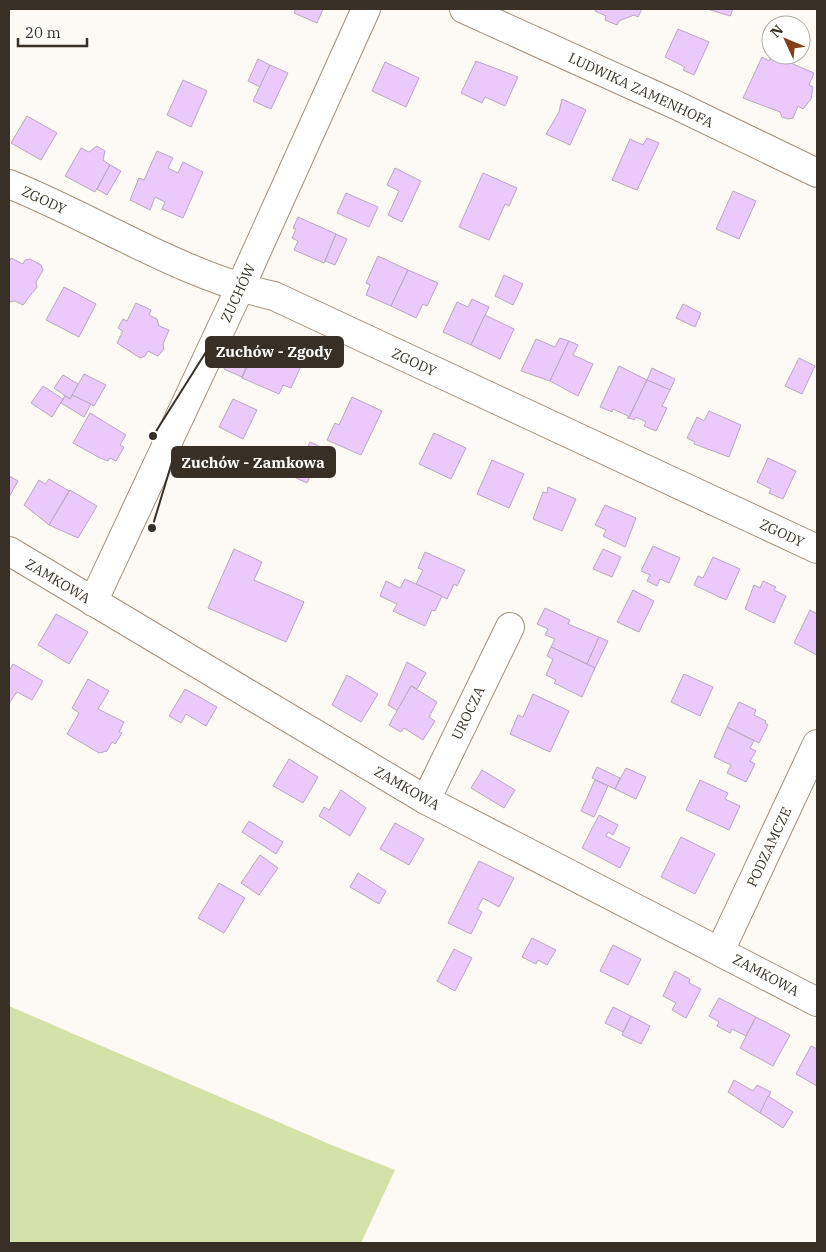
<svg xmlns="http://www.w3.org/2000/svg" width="826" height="1252" viewBox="0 0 826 1252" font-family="'IBM Plex Serif',serif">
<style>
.green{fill:#d4e1a8}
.building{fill:#ebc9fb;stroke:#b8a7c1}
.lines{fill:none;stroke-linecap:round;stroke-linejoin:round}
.minor-casing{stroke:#a28f78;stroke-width:30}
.minor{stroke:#fff;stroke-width:28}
.labels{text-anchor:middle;stroke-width:4;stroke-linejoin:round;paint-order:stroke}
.street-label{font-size:14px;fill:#383026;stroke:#fff}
.leader{fill:none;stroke:#383026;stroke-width:2}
.callout-dot{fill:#383026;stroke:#fff;stroke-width:2}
.callout{fill:#383026;stroke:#383026;stroke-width:2}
.callout-label{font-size:15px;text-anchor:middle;font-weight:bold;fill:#fff}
</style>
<rect width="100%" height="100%" fill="#fdf9f4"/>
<path class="green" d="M9,1006l325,140 61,24 -34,73h-352z"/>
<g class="building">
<path d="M296,9h27l-6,14 -23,-10z"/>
<path d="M596,9h46l-4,8 -4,-2 -15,6 -2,4 -12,-5 1,-4 -11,-5z"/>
<path d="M707,9h26l-3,7z"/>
<path d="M678,29l31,13 -15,33 -11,-5 2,-3 -20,-10z"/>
<path d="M772,55l42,18 -5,12 4,2 -2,12 -8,10 -5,-3 -5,12 -5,1 -6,-2 -2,-5 -37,-14 19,-41 7,4z"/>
<path d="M258,59l12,6 -10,22 -12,-6z"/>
<path d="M476,61l42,16 -13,29 -20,-9 -3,6 -21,-10z"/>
<path d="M385,62l34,16 -13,29 -34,-16z"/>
<path d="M270,65l18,8 -17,36 -18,-8z"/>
<path d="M183,80l24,11 -16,36 -24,-12z"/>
<path d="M562,99l24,11 -16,35 -24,-11 13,-22z"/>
<path d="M27,116l30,17 -16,27 -30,-17z"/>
<path d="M647,138l12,5 -22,47 -25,-10 18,-41 13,6z"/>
<path d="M97,146l8,5 -2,9 7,5 -15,27 -30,-16 16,-28 8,4z"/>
<path d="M157,151l16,7 -5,10 10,5 5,-11 20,10 -20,46 -21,-9 3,-7 -10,-5 -5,13 -20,-10 9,-22 5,2z"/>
<path d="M110,165l11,6 -14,24 -10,-6z"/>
<path d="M395,168l26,13 -19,41 -14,-7 11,-24 -12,-6z"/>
<path d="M483,173l34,15 -8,18 -4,-2 -16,36 -30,-13z"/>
<path d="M733,191l23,10 -17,38 -23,-10z"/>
<path d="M346,193l32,14 -9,20 -32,-14z"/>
<path d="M298,217l38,17 -12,29 -30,-13 4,-9 -6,-3 4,-9 -3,-1z"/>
<path d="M336,234l11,5 -12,26 -10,-4z"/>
<path d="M378,256l30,14 -17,36 -25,-11 4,-10 -4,-2z"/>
<path d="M11,258l12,6 2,-4 5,-1 11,6 2,5 -7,12 1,5 -14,18 -8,-4 -6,1v-40z"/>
<path d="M408,270l30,13 -11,23 -4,-2 -7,14 -25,-12z"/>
<path d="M504,275l19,9 -10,21 -18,-9z"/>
<path d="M64,287l32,17 -17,33 -33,-17z"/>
<path d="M472,299l17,8 -18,38 -28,-13 14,-30 11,5z"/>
<path d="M136,303l15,7 -2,5 8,4 2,7 10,4 -6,14 1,5 -6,7 -10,-5 -3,5 -5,2 -23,-15 6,-12 -5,-3 5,-9 4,2z"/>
<path d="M683,304l18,9 -6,14 -19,-9z"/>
<path d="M485,315l29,14 -14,30 -29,-14z"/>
<path d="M560,338l9,3 -19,40 -29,-10 15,-32 19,8z"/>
<path d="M569,341l9,4 -5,10 20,9 -15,32 -28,-15z"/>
<path d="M256,347l45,19 -10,22 -8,-3 -4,9 -37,-16z"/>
<path d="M231,353l18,8 -7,16 -18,-8z"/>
<path d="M799,358l16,8 -13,28 -17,-8z"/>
<path d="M619,366l28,14 -19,39v-3l-15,-7 -1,3 -12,-5z"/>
<path d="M652,368l23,11 -5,11 -23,-10z"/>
<path d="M84,374l22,11 -12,21 -22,-11z"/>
<path d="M63,375l15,9 -8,15 -16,-11z"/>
<path d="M647,380l23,10 -8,16 5,2 -11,23 -12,-5 2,-4 -10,-5 -2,3 -5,-2z"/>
<path d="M43,386l20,13 -11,18 -21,-14z"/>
<path d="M72,395l19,9 -7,13 -23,-14 4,-7 5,3z"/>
<path d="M352,397l30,14 -21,44 -34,-15 8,-17 4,2z"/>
<path d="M233,399l24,11 -14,29 -24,-12z"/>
<path d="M709,411l32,14 -12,32 -35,-13 1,-2 -8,-4 10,-21 7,4z"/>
<path d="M90,413l36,22 -6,10 4,2 -8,14 -6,-3 -2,3 -8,-3 -27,-15z"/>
<path d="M434,433l32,15 -15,31 -32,-15z"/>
<path d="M310,442l13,6 -16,35 -13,-6z"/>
<path d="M768,458l28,13 -13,28 -14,-6 2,-4 -14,-7z"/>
<path d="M492,460l32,14 -15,34 -32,-14z"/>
<path d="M9,476l9,5 -9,16z"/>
<path d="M49,479l20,12 -20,34 -25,-20 15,-25 6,4z"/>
<path d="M548,487l28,12 -14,32 -29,-12 10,-27 4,1z"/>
<path d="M70,490l27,16 -19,32 -29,-13z"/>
<path d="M605,505l31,13 -11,29 -22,-11 3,-6 -11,-5z"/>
<path d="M653,546l27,12 -11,25 -9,-4 -3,7 -10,-5 3,-6 -9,-4z"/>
<path d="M234,549l28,13 -8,18 50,22 -18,40 -78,-34z"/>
<path d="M603,549l18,8 -9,20 -19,-8z"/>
<path d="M425,552l40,18 -8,16 -3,-2 -7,15 -31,-15 7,-14 -5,-2z"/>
<path d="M713,557l27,12 -14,31 -32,-15 4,-9 5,2z"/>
<path d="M405,579l37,17 -7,15 -3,-1 -7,16 -32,-15 4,-7 -17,-8 6,-15 14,7z"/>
<path d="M763,581l13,6 -2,3 12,6 -12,27 -29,-14 9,-24 6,3z"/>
<path d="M633,590l21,11 -15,31 -22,-10z"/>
<path d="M545,608l25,12 -2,4 31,13 -12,27 -36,-17 4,-8 -10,-4 3,-6 -11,-5z"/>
<path d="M810,610l7,4v41l-23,-12z"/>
<path d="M56,614l32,18 -19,32 -31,-19z"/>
<path d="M599,637l9,4 -13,27 -8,-4z"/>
<path d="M551,647l44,21 -13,29 -28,-14 2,-3 -10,-5 7,-16 -6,-3z"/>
<path d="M407,662l19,11 -9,16 -6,-3 -13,25 -10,-6z"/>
<path d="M13,664l30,17 -11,19 -15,-8 -8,11v-32z"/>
<path d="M684,674l29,13 -13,29 -29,-14z"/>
<path d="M347,675l31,19 -17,28 -29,-17z"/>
<path d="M88,679l21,12 -11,18 26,13 -5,10 3,1 -7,11 -3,-2 -5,9 -8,2 -32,-19 12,-21 -7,-5z"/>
<path d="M411,686l26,16 -8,15 6,4 -12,19 -19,-12 -3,4 -12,-7z"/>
<path d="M185,689l32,18 -11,19 -20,-12 -5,9 -12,-7z"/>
<path d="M533,694l36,17 -19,41 -40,-18 8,-19 5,2z"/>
<path d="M739,702l17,8 -2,5 12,6 -1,2 3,2 -9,18 -32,-16z"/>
<path d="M727,727l27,14 -4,7 6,3 -6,10 5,3 -9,18 -19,-9 4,-8 -17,-8z"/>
<path d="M289,759l29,18 -15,26 -30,-17z"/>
<path d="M597,767l23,11 -5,11 -23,-11z"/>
<path d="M626,768l20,9 -10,22 -21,-10z"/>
<path d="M482,770l33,20 -11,18 -33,-20z"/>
<path d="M595,780l13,6 -14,31 -13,-6z"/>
<path d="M700,780l28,13 -3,6 15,7 -11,24 -43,-20z"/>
<path d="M341,790l25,18 -16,28 -31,-20 5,-9 5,3z"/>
<path d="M599,815l19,10 -5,10 -5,-3 -2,4 24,12 -10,20 -38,-20z"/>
<path d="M249,821l34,21 -7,12 -34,-22z"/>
<path d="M395,823l29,16 -15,26 -29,-16z"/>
<path d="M681,837l34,17 -20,40 -34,-17z"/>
<path d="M260,855l18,13 -19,27 -18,-12z"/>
<path d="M479,861l35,17 -15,29 -16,-9 -6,11 5,3 -11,22 -23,-11z"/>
<path d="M358,873l28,18 -7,13 -29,-17z"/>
<path d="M219,883l26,15 -21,35 -26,-15z"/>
<path d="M532,938l24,12 -9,15 -9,-5 -2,4 -14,-7z"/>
<path d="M613,945l28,14 -13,26 -28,-14z"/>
<path d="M454,949l18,9 -17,33 -18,-10z"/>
<path d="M675,971l15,8 -1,4 12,6 -15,29 -14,-8 4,-7 -13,-7z"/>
<path d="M719,998l37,19 -10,19 -14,-7 -2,4 -13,-7 2,-4 -10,-6z"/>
<path d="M613,1007l18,9 -8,16 -18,-9z"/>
<path d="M631,1016l19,10 -9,18 -19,-9z"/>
<path d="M756,1017l34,18 -17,31 -33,-18z"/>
<path d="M811,1046l6,3v37l-21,-12z"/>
<path d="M734,1080l19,11 4,-6 14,7 -11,21 -32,-21z"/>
<path d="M768,1096l25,16 -10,16 -23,-15z"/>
</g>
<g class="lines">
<g class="minor-casing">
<g id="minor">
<path d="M464,9l212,96 141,68"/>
<path d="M9,184c89,36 171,91 265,112l543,253"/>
<path d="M9,551l417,249 391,202"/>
<path d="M93,602l147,-314 126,-279"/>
<path d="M426,800l84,-173"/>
<path d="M720,951l97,-207"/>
</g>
</g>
<use href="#minor" class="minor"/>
</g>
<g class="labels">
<g class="street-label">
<text transform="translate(641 90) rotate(25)" y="5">LUDWIKA ZAMENHOFA</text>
<text transform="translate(44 200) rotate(25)" y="5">ZGODY</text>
<text transform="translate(238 293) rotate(-65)" y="5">ZUCHÓW</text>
<text transform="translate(414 362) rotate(25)" y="5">ZGODY</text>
<text transform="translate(782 533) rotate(25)" y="5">ZGODY</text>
<text transform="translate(58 581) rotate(31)" y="5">ZAMKOWA</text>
<text transform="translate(468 713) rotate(-64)" y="5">UROCZA</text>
<text transform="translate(407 788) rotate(30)" y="5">ZAMKOWA</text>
<text transform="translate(769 847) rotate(-65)" y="5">PODZAMCZE</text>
<text transform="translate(766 975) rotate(28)" y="5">ZAMKOWA</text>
</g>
</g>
<path class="leader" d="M153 436L206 352M152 528L172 462"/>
<g class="callout-dot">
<circle cx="153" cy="436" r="5"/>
<circle cx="152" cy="528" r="5"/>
</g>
<g class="callout">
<rect x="206" y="337" width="137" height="30" rx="5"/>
<rect x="172" y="447" width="163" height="30" rx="5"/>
</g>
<g class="callout-label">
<text x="274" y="357">Zuchów - Zgody</text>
<text x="253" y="468">Zuchów - Zamkowa</text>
</g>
<rect width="826" height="1252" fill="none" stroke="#383026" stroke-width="20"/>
<g transform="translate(786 40) rotate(314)"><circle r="24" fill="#ffffff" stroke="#afaca8"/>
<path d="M0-4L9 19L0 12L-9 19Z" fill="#844012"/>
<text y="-8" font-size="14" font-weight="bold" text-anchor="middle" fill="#383026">N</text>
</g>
<path d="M18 38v8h69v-8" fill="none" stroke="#383026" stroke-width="2.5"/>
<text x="25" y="38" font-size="15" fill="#383026" stroke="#ffffff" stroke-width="4" paint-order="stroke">20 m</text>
</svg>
